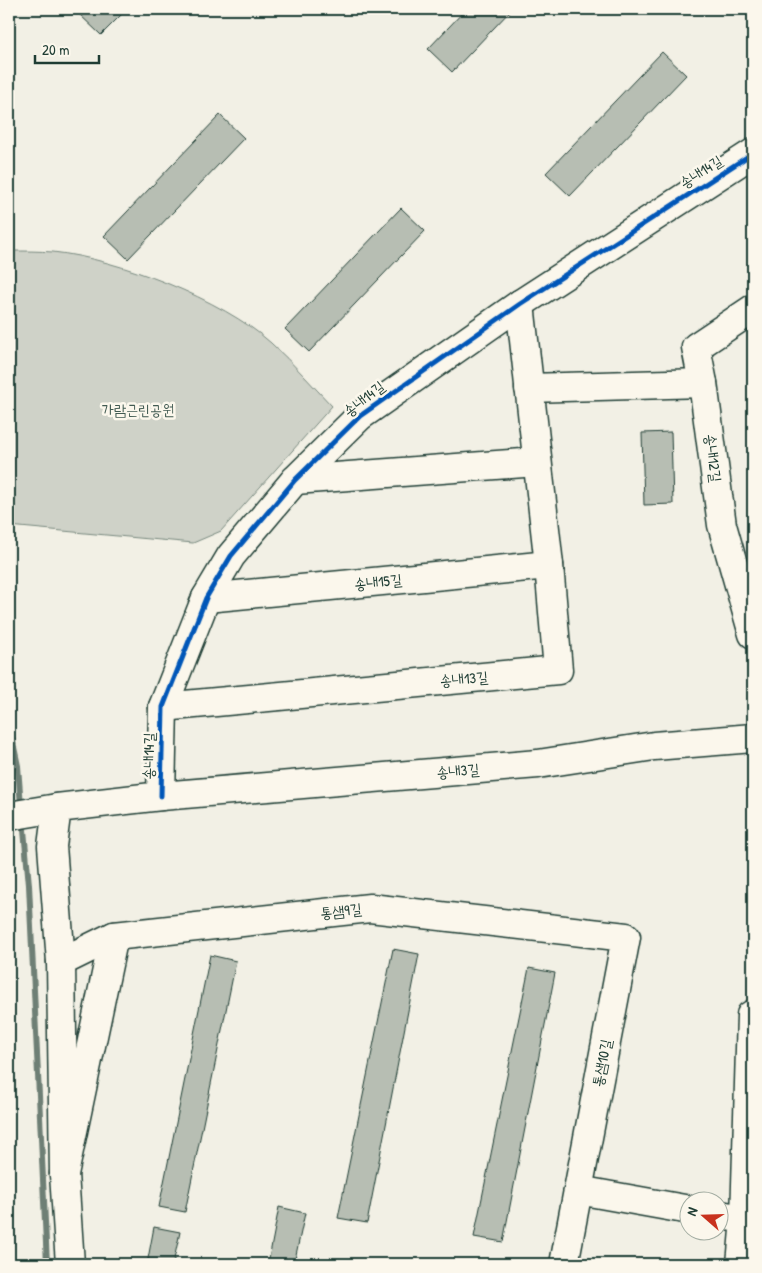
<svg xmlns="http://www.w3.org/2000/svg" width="762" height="1273" viewBox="0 0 762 1273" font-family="'Patrick Hand','Poor Story',sans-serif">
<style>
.green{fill:#cfd2c8;stroke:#77887e}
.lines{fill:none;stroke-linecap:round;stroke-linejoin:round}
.stream{stroke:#6e7f75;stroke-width:6}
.building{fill:#b7beb3;stroke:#1f3d34}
.minor-casing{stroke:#1f3d34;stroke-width:31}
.minor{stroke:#fbf7ec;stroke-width:28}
.cycleway-casing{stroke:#fbf7ec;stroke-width:8}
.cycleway{stroke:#0057b8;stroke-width:5}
.labels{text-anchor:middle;stroke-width:5;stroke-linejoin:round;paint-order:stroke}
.street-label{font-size:15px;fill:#1f3d34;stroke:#fbf7ec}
.park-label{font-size:15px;fill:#425b52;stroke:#fbf7ec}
</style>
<rect width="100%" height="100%" fill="#f2f0e5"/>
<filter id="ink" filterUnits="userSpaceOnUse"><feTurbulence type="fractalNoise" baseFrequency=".02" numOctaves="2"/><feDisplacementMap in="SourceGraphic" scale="10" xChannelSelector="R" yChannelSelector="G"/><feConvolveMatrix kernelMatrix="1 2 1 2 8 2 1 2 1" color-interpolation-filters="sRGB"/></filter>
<g filter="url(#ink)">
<path class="green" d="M11,251c14,0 28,0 42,1 65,7 169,47 218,91 22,20 41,42 61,63l-111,125 -28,12 -184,-17v-205z"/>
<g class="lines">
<g class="stream">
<path d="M9,724l9,42 3,40"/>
<path d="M23,819l6,66 18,379"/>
</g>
</g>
<g class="building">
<path d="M80,9h47l-26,26 -24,-23z"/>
<path d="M466,9h46l-60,63 -24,-23z"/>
<path d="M662,52l24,23 -116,121 -24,-23z"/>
<path d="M220,115l24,23 -116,121 -24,-23z"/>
<path d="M401,208l24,23 -116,121 -24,-23z"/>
<path d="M671,432l2,72 -29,1 -2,-72z"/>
<path d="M393,949l26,5 -52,269 -29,-5z"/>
<path d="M210,955l26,6 -51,251 -26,-5z"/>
<path d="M529,968l26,5 -52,269 -29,-5z"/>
<path d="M279,1207l26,6 -11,51h-26z"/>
<path d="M154,1227l26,5 -7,32h-26z"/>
</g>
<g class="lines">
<g class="minor-casing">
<g id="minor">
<path d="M753,309l-57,38 7,36 19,142 31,109"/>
<path d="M529,388l174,-5"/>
<path d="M295,480l242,-18"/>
<path d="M206,598l343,-33"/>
<path d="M163,707l395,-37 -9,-105 -29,-261"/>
<path d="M161,796l2,-89 43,-109 25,-42 64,-76 65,-64 160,-112 233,-151"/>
<path d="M9,816l48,-8"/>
<path d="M61,962l53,-26 256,-28 256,29 -62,327"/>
<path d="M64,1174l-3,-212 -9,-116 5,-38 104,-12 377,-32 116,-18 99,-8"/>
<path d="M578,1190l112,20"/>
<path d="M720,1215l25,4"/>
<path d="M70,1264l-6,-90 50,-238"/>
<path d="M741,1264l4,-45 6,-204 2,-1"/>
</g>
</g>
<use href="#minor" class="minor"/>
<g class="cycleway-casing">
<path id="cycleway" d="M161,796l2,-89 43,-109 25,-42 64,-76 65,-64 160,-112 233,-151"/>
</g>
<use href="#cycleway" class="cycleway"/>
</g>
</g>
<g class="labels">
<g class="street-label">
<text transform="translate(701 172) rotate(-33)" y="5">송내14길</text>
<text transform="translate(364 399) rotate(-38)" y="5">송내14길</text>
<text transform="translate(713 458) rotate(83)" y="5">송내12길</text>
<text transform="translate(378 582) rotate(-6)" y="5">송내15길</text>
<text transform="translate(464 679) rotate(-5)" y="5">송내13길</text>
<text transform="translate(149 756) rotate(-89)" y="5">송내14길</text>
<text transform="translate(458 771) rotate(-5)" y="5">송내3길</text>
<text transform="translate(341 911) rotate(-6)" y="5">통샘9길</text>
<text transform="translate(602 1063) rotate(-79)" y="5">통샘10길</text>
</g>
<g class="park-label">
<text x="138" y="415">가람근린공원</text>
</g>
</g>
<rect width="762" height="1273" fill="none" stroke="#fbf7ec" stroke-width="30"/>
<rect x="15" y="15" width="732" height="1243" fill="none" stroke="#1f3d34" stroke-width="2" filter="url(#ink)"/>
<g transform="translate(704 1216) rotate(290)"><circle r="24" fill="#fbf7ec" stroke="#a3ada2"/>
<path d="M0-4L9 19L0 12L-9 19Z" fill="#c8321e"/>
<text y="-8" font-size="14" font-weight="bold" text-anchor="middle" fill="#1f3d34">N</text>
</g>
<path d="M35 55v8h64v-8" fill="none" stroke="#1f3d34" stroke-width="2.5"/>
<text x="42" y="55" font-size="15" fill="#1f3d34" stroke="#fbf7ec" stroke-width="4" paint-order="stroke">20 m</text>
</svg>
